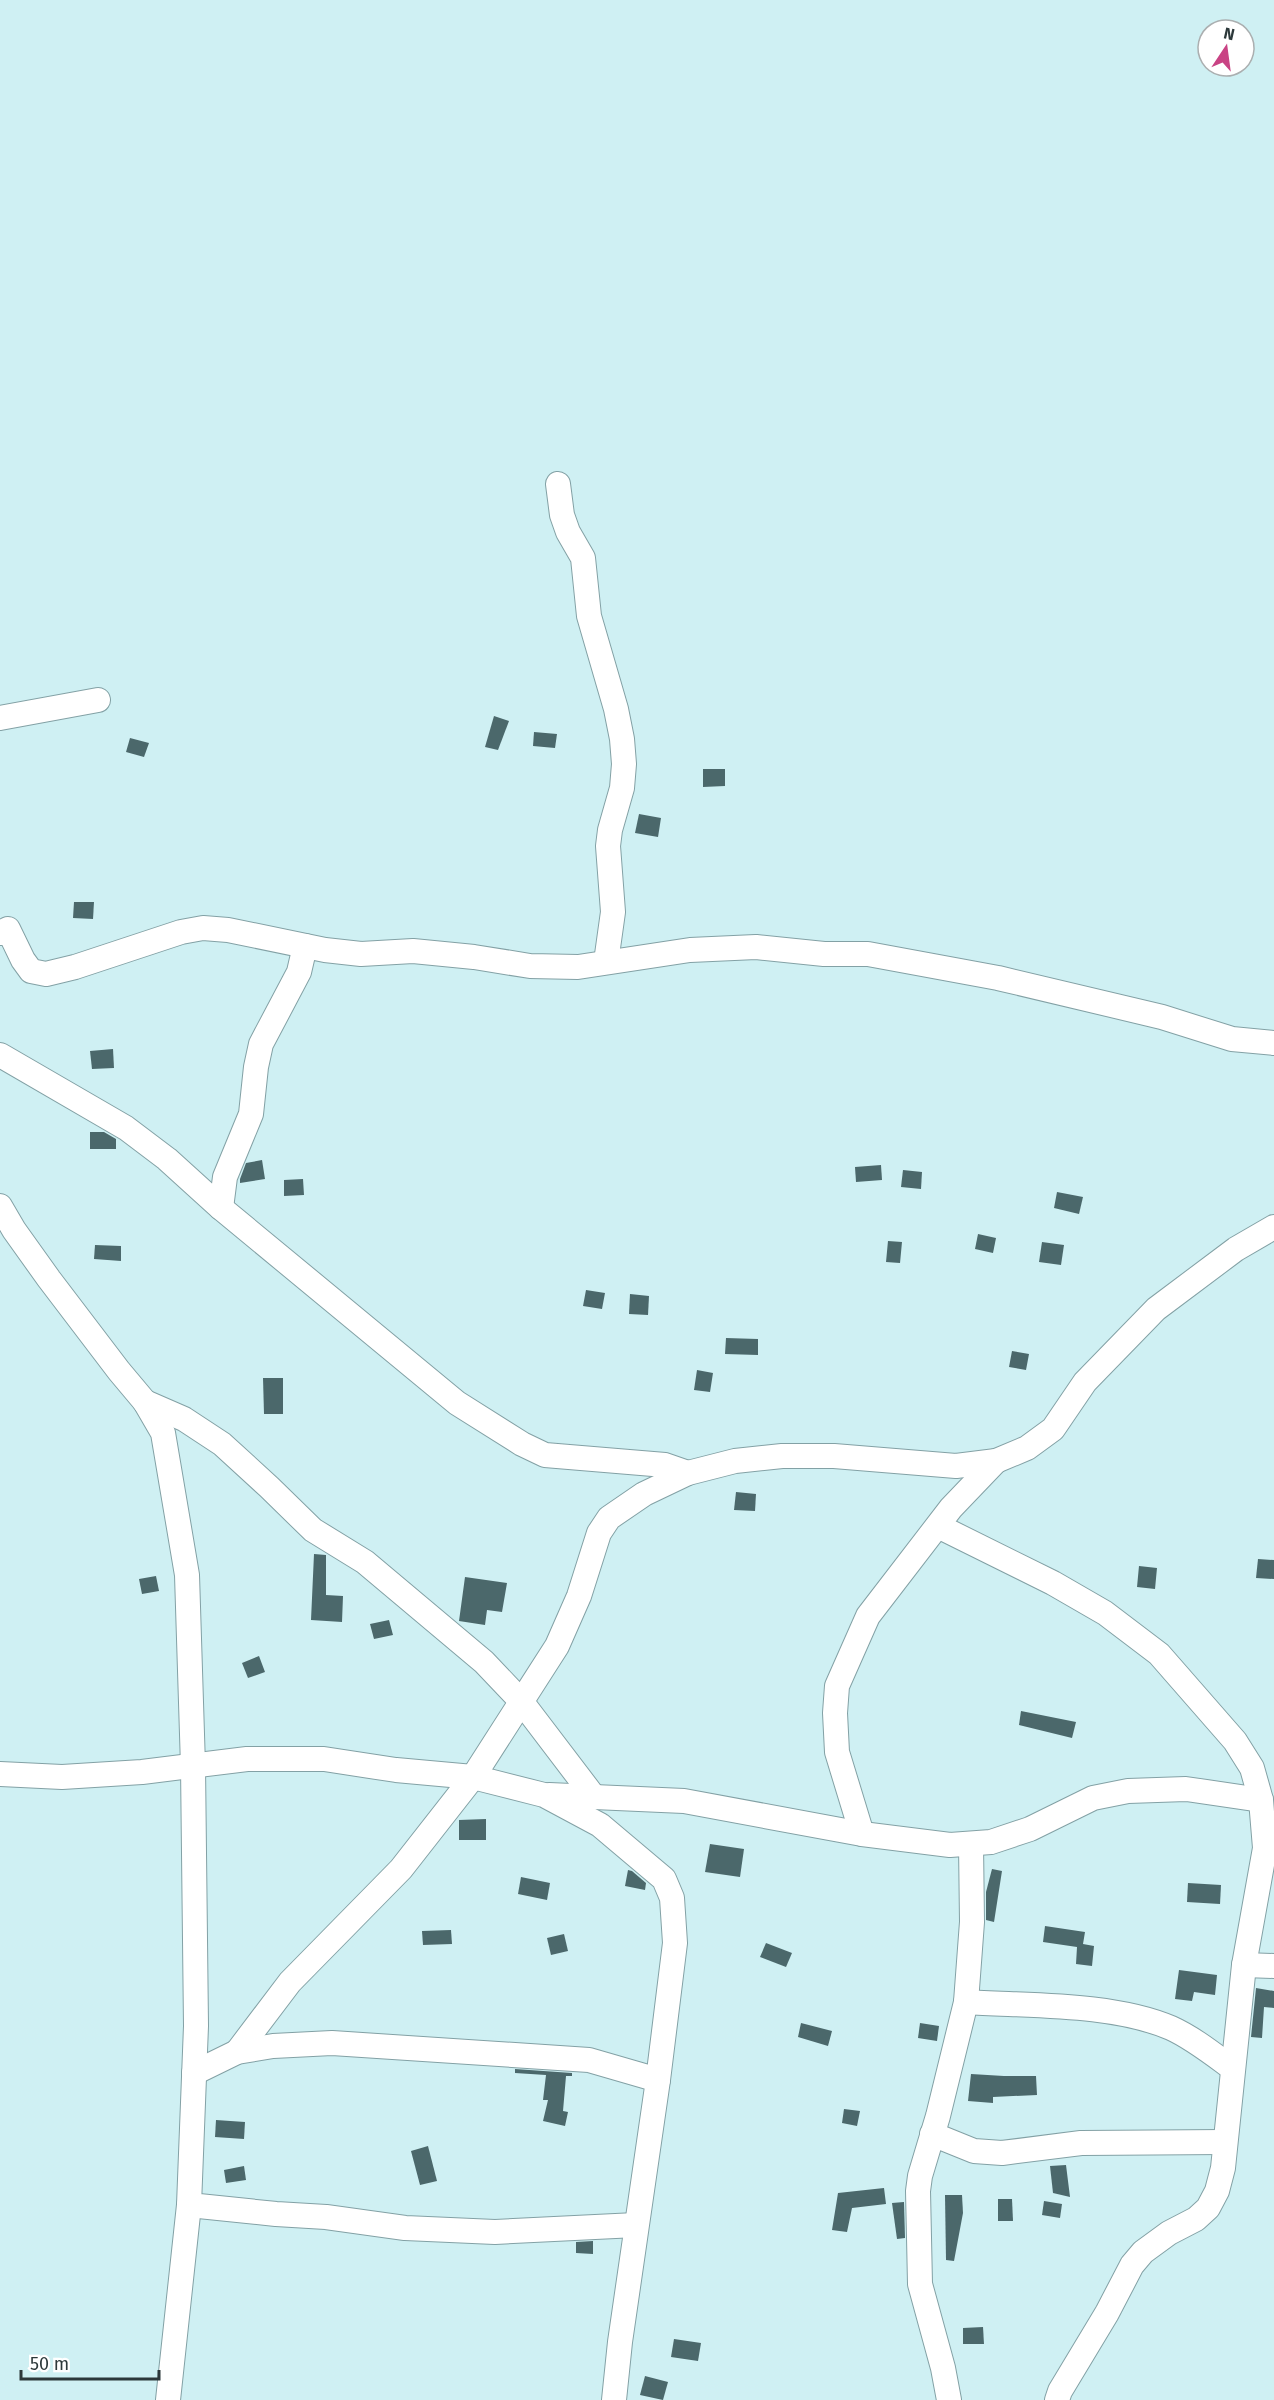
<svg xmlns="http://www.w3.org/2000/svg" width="1274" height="2400" viewBox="0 0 1274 2400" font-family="'Fira Sans',sans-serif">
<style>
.building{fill:#4b686b}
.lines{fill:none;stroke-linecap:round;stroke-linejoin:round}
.minor-casing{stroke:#83a1a5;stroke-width:26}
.minor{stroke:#fff;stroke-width:24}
</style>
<rect width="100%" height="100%" fill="#cff0f3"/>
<g class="building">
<path d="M494,716l15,5 -11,29 -13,-3z"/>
<path d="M534,732l23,2 -2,14 -22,-2z"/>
<path d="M130,738l19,5 -5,14 -18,-5z"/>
<path d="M703,769h22v17l-22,1z"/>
<path d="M639,814l22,4 -3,19 -23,-4z"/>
<path d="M74,902h20l-1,17 -20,-1z"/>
<path d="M113,1049l1,19 -22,1 -2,-18z"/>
<path d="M90,1132h14l12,7v10h-26z"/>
<path d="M262,1160l3,19 -25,4v-4l6,-16z"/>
<path d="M881,1165l1,15 -26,2 -1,-15z"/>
<path d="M903,1170l19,2 -1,17 -20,-2z"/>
<path d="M303,1179l1,16 -20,1v-16z"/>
<path d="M1057,1192l26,5 -4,17 -25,-6z"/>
<path d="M978,1234l18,4 -3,15 -18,-4z"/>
<path d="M888,1241l14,1 -2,21 -14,-1z"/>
<path d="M1042,1242l22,3 -3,20 -22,-3z"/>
<path d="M95,1245l26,1v15l-27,-2z"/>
<path d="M586,1290l19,3 -3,16 -19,-3z"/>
<path d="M630,1294l19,2 -1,19 -19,-1z"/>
<path d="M726,1338l32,1v16l-33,-1z"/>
<path d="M1012,1351l17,3 -3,16 -17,-3z"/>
<path d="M697,1370l16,3 -3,19 -16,-2z"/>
<path d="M263,1378h20v36h-19z"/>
<path d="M736,1492l20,2 -1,17 -21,-1z"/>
<path d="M314,1554l12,1v40l17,1 -1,26 -31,-2z"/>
<path d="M1258,1559l16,1v19l-18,-1z"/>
<path d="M1139,1566l18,2 -2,21 -18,-2z"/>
<path d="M156,1576l3,15 -17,3 -3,-15z"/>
<path d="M465,1577l42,6 -5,29 -15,-2 -2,15 -26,-4z"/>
<path d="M389,1620l4,15 -19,4 -4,-15z"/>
<path d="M259,1656l6,16 -17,6 -6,-15z"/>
<path d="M1021,1711l55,11 -4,16 -53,-13z"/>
<path d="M486,1819v21h-27v-20z"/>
<path d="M710,1844l34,5 -4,28 -35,-5z"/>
<path d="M992,1869l10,2 -8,51 -8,-2v-28z"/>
<path d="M628,1870l4,1 14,12 -1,7 -20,-4z"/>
<path d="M521,1877l29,6 -3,17 -29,-6z"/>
<path d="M1188,1883l33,2 -1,19 -33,-2z"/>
<path d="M1045,1926l40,6 -2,12 11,2 -2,20 -16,-2 1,-17 -34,-5z"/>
<path d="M451,1930l1,14 -29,1 -1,-14z"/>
<path d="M564,1934l4,17 -17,4 -4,-17z"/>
<path d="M766,1943l26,10 -6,14 -26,-10z"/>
<path d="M1179,1970l38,5 -2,20 -21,-3 -2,9 -17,-2z"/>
<path d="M1256,1988l18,3v17l-10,-1 -2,31 -11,-1z"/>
<path d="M801,2023l31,8 -4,15 -30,-9z"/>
<path d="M920,2023l19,3 -2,15 -19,-3z"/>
<path d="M515,2069l57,4v3h-6l-3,35 5,1 -3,14 -22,-5 5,-21h-5l3,-25 -31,-2z"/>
<path d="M971,2074l33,2h32l1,19 -44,2v6l-25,-2z"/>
<path d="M844,2109l16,2 -3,15 -15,-3z"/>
<path d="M216,2120l29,2 -1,17 -29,-2z"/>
<path d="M428,2146l9,35 -17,4 -9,-34z"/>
<path d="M1066,2165l4,32 -17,-4 -3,-27z"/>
<path d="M244,2166l2,14 -20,3 -2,-13z"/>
<path d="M884,2188l2,16 -34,4 -5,24 -15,-2 6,-37z"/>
<path d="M945,2195h17l1,18 -9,48 -8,-1z"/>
<path d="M998,2199h14l1,22h-15z"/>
<path d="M1044,2201l18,3 -2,14 -18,-3z"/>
<path d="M904,2202l1,36 -8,1 -5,-36z"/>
<path d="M593,2241v13l-17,-1v-11z"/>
<path d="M983,2327l1,17h-21v-16z"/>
<path d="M674,2339l27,4 -3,18 -27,-4z"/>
<path d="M645,2376l23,6 -5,18 -23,-5z"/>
</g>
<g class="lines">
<g class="minor-casing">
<g id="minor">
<path d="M558,484l4,31 6,17 15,26 6,58 27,93 6,30 2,25 -2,24 -12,42 -2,16 5,66 -7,50"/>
<path d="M0,718l98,-18"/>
<path d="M0,933l8,-4 15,31 8,11 15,3 29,-7 106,-35 22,-4 25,2 97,20 36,4 52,-3 61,6 56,9 48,1 112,-17 66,-3 68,7h44l130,24 164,39 70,22 42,4"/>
<path d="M0,1055l126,73 41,31 54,49 236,195 65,41 23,11 120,10 23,8"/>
<path d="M0,1206l14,24 35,49 70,92 26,31 18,31 24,142 6,191 3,260 -7,179 87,9 50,3 79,11 90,4 141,-7"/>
<path d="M221,1208l4,-31 26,-63 5,-47 5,-23 38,-72 6,-26"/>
<path d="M145,1402l39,17 38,25 47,43 44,43 52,32 119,100 37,39 73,96"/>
<path d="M938,1526l115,57 52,30 54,41 76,87 17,27 9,32 4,48 -21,117 -21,203 -6,23 -9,17 -12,11 -27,14 -26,19 -11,13 -25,48 -47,78 -3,9"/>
<path d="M0,1774l62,3 80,-5 105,-13h77l72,11 77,7 71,18 56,30 64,54 8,19 3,45 -17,137 -38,262 -6,58"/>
<path d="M549,1795l135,6 178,33 88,11 41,-3 39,-13 63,-31 35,-7 58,-2 75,11"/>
<path d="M862,1834l-25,-82 -2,-39 2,-27 31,-70 83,-108 45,-47"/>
<path d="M1244,1965l30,1"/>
<path d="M966,2002c63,4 147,1 205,26 22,10 42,26 61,40"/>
<path d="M237,2052l53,-70 111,-113 72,-92 84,-131 22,-50 20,-63 10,-15 35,-24 44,-21 47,-12 47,-5h52l122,10 40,-5 31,-13 26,-19 32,-47 71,-73 80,-60 38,-22"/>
<path d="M194,2073l43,-21 36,-6 59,-3 257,17 69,20"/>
<path d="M932,2134l42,17 28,2 79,-10 144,-1"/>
<path d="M168,2400l21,-195"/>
<path d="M949,2400l-6,-32 -23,-84 -2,-93 2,-15 18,-60 28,-114 6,-80 -1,-78"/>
</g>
</g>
<use href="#minor" class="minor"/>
</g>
<g transform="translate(1226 48) rotate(13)"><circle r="28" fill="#ffffff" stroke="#abafb0" stroke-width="1.5"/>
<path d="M0-4.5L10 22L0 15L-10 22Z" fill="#c94384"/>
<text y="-9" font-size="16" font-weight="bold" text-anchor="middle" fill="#2c383a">N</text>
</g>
<path d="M21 2370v9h138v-9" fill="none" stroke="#2c383a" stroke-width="3"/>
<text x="30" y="2370" font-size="18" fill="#2c383a" stroke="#ffffff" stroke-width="4.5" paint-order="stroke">50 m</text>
</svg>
